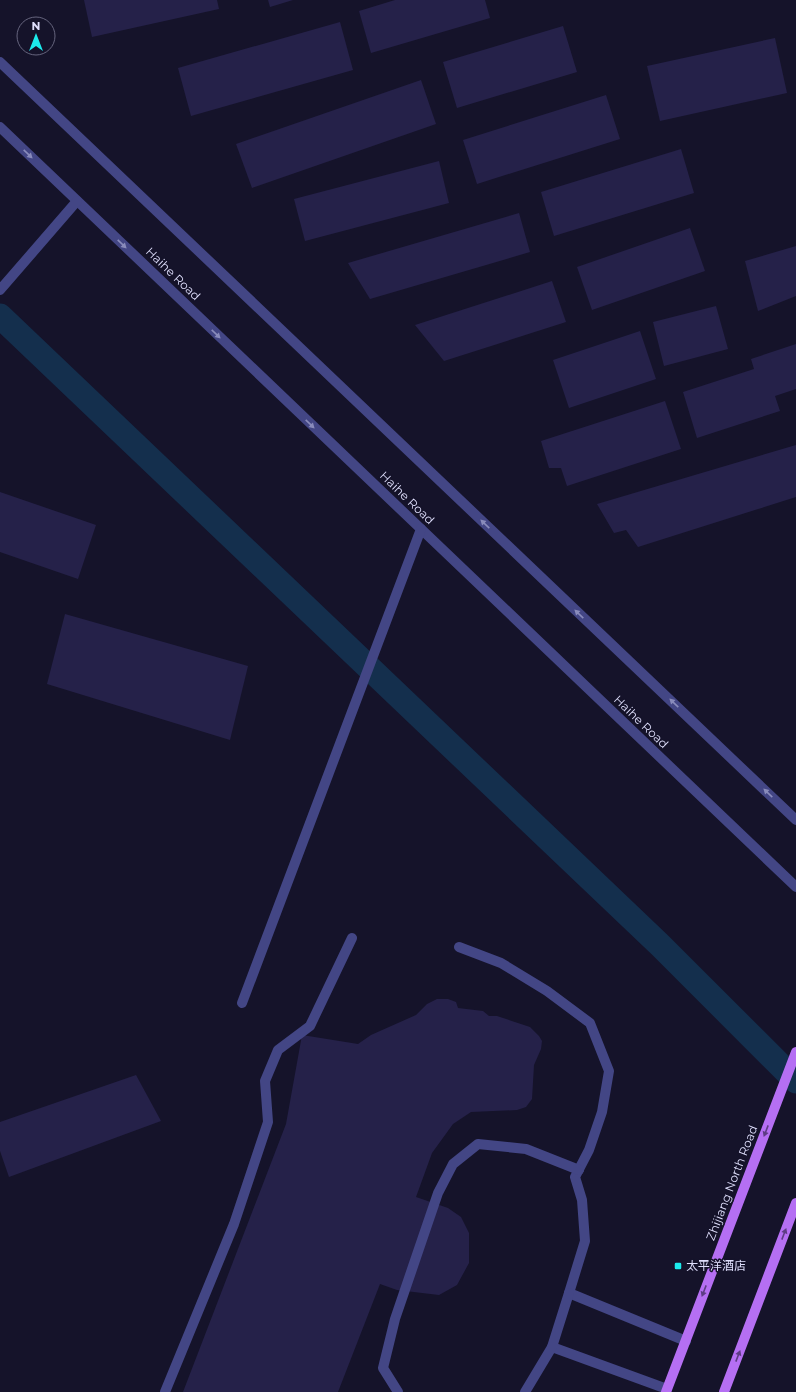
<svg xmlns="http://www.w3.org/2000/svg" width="796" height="1392" viewBox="0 0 796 1392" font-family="Montserrat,'Noto Sans SC',sans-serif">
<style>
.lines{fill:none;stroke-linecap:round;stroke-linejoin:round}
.canal{stroke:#142f4d;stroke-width:25}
.building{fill:#252149}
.minor{stroke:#434685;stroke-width:10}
.major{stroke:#b56ff3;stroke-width:10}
.oneway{fill:#898bbb}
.oneway2{fill:#5d3c84}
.poi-dot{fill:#1cebec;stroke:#15132a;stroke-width:1.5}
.labels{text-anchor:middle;stroke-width:3;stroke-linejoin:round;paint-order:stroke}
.street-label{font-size:12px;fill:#dfdffc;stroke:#15132a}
.poi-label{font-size:12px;fill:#dfdffc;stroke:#15132a;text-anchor:start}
</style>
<rect width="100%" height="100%" fill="#15132a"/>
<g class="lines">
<path class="canal" d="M0,316l660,629 136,136"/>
</g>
<g class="building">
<path d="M84,0h133l2,9 -127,28z"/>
<path d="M268,0h25l-23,7z"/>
<path d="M395,0h90l5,18 -119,35 -12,-42z"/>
<path d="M340,22l13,48 -162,46 -13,-48z"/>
<path d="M563,26l14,46 -120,36 -14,-46z"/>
<path d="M775,38l12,55 -127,28 -13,-55z"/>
<path d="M421,80l15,44 -184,64 -16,-44z"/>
<path d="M606,95l14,44 -143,45 -14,-44z"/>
<path d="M681,149l13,44 -140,43 -13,-44z"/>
<path d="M439,161l10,42 -144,38 -11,-42z"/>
<path d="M519,213l11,39 -160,47 -22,-36z"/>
<path d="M690,228l15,43 -113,39 -15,-43z"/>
<path d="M796,246v50l-38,15 -13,-50z"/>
<path d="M552,281l14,41 -122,39 -29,-36z"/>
<path d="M716,306l12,43 -64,17 -11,-44z"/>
<path d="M640,331l16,48 -87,29 -16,-48z"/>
<path d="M796,344v45l-21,7 5,15 -83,27 -14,-46 71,-23 -3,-10z"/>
<path d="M665,401l16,48 -114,37 -6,-18h-12l-8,-27z"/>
<path d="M796,445v52l-158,50 -12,-17 -12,3 -17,-29z"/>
<path d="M0,492l96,33 -18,54 -78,-27z"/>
<path d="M65,614l183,52 -18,74 -183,-56z"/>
<path d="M437,999h11l8,3 2,6 25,3 6,5h8l33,11 9,9 3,5 -1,8 -7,16 -2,34 -6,8 -9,3 -46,2 -18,12 -21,29 -16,44 32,11 13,9 8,16v30l-12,22 -18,10 -42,-5 -17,-6 -42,108h-155l103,-268 16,-89 56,9 13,-9 45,-20 11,-11z"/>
<path d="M136,1075l25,46 -152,56 -9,-26v-29z"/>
</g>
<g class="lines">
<g class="minor">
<path d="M0,62l796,758"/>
<path d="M0,127l796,760"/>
<path d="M0,290l77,-89"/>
<path d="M459,947l42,16 46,28 43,32 19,48 -7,41 -13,38 -14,27 7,23 3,41 -16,52 117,48"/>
<path d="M242,1003l179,-474"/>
<path d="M552,1347l115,42"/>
<path d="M165,1392l69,-168 34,-102 -3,-41 13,-31 32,-24 42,-88"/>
<path d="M398,1392l-15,-24 12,-49 43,-126 15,-29 25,-20 48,5 53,21"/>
<path d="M525,1392l27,-45 17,-54"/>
</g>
<g class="major">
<path d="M666,1392l130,-340"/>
<path d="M724,1392l72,-189"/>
</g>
</g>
<defs><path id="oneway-solid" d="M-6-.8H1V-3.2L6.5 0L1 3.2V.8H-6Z"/></defs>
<g class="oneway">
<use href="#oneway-solid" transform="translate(28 154) rotate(44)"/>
<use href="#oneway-solid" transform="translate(122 244) rotate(44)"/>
<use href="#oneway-solid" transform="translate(216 334) rotate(44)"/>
<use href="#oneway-solid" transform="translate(310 424) rotate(44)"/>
<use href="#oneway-solid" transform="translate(485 524) rotate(-136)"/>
<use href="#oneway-solid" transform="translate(579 614) rotate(-136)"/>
<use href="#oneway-solid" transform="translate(674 703) rotate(-136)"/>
<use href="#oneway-solid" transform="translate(768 793) rotate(-136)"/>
</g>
<g class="oneway2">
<use href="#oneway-solid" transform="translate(766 1131) rotate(111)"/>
<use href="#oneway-solid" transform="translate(784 1234) rotate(-69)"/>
<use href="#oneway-solid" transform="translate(704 1291) rotate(111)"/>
<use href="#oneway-solid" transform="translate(738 1356) rotate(-69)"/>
</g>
<rect class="poi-dot" x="674" y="1262" width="8" height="8" rx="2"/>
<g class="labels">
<g class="street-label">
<text transform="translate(173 274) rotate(44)" y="4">Haihe Road</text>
<text transform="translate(407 498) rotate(44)" y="4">Haihe Road</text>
<text transform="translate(641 722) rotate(44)" y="4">Haihe Road</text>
<text transform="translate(732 1183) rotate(-69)" y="4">Zhijiang North Road</text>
</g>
<g class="poi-label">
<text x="686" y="1270">太平洋酒店</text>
</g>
</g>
<g transform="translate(36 36)"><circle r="19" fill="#15132a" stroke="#66657e"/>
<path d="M0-3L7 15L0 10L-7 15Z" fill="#1cebec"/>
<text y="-6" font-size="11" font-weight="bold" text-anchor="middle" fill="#dfdffc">N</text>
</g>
</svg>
